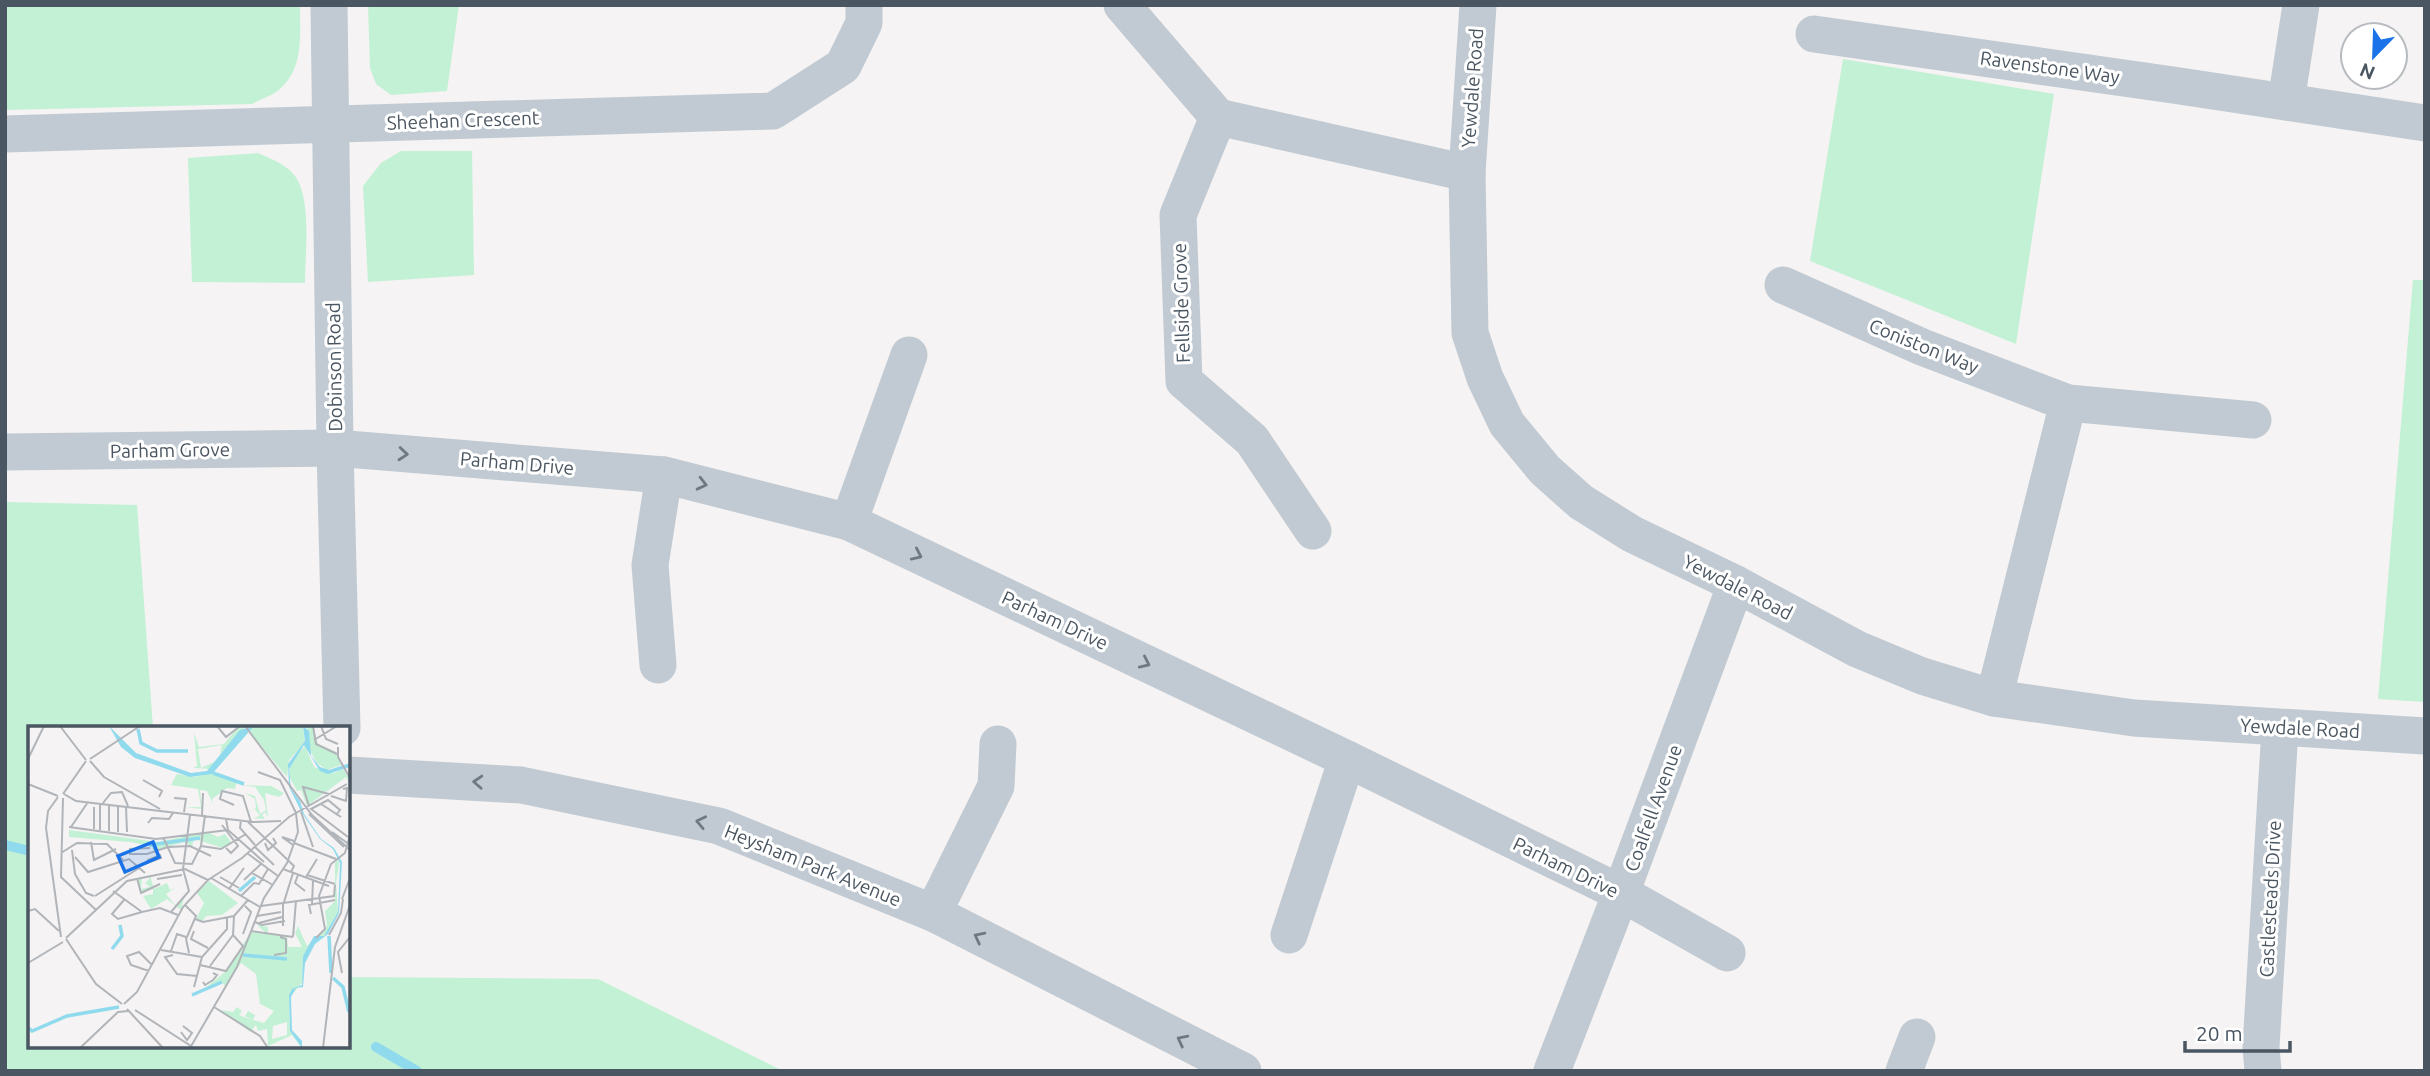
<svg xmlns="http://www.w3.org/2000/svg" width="2430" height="1076" viewBox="0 0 2430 1076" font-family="Ubuntu,sans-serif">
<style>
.green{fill:#c3f1d5}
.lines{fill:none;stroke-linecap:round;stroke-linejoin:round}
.stream{stroke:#90daee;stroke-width:10}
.minor{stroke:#c1cad2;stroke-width:37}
.oneway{stroke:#6e7983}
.labels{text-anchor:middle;stroke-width:6;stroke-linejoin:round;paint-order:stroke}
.street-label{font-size:19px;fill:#4a5661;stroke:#fff}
.inset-river{fill:none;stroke:#90daee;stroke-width:3.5}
.inset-road{fill:none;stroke:#b1b4b9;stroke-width:2}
.view{fill:#1a73e8;fill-opacity:0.15;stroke:#1a73e8;stroke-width:3.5}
.inset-edge{fill:none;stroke:#4a5661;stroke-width:3.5}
</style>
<rect width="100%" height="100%" fill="#f5f3f3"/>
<g class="green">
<path d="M5,5h295c0,29 4,62 -19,83 -7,7 -20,11 -29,16l-247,6z"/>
<path d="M368,5h91l-12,86 -56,4 -15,-11 -6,-16z"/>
<path d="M1843,59l211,35 -38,250 -206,-83z"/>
<path d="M401,151h71l2,124 -106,7 -5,-96 18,-23z"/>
<path d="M258,153c13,6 28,11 37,23 17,23 10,79 10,107l-113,-1 -4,-124z"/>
<path d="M2413,280h12v422l-47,-3z"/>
<path d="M5,502l132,3 16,223h-123v318h318v-69l250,2 185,92h-778z"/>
</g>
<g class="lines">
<g class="stream">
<path d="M5,845l25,6"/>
<path d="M376,1047l41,24"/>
</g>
<g class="minor">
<path d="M329,5l6,443 7,280"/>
<path d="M1122,5l96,112 -40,98 6,166 68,59 61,91"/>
<path d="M1478,5l-11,168 3,160 15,45 22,46 38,46 36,32 51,32 104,50 121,65 65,27 72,22 140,20 291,18"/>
<path d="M1814,34l359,51 252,38"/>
<path d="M2286,102l15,-97"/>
<path d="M1218,117l249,56"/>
<path d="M5,134l768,-23 70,-45 21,-43v-18"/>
<path d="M1783,285l139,62 146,56 185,17"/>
<path d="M5,452l330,-4 329,27 185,47 498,237 274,134 106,60"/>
<path d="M849,522l60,-167"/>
<path d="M658,665l-8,-100 14,-90"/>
<path d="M1994,698l74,-295"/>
<path d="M348,775l173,10 198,41 214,87 310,158"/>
<path d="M933,913l63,-127 2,-42"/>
<path d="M1289,935l58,-176"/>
<path d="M1552,1071l69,-178 115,-309"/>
<path d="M1904,1071l13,-34"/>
<path d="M2263,1071l-2,-24 19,-319"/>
</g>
</g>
<defs><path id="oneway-chevron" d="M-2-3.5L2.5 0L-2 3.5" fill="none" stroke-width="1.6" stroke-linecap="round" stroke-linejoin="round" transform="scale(1.75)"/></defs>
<g class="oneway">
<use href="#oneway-chevron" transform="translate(403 454) rotate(5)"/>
<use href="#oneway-chevron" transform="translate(702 484) rotate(14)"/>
<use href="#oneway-chevron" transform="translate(917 555) rotate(25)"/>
<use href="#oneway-chevron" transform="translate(1145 663) rotate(25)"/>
<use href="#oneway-chevron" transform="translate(478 782) rotate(-177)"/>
<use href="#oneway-chevron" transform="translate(701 822) rotate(-168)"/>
<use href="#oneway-chevron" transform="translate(979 937) rotate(-153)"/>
<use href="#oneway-chevron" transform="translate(1182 1040) rotate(-153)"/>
</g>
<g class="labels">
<g class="street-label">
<text transform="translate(2050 67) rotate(8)" y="7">Ravenstone Way</text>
<text transform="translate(1472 88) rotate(-86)" y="7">Yewdale Road</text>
<text transform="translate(463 120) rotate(-2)" y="7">Sheehan Crescent</text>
<text transform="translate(1181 303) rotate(-92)" y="7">Fellside Grove</text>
<text transform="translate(1924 346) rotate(22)" y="7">Coniston Way</text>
<text transform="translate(334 367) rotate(-91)" y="7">Dobinson Road</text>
<text transform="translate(170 450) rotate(-1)" y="7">Parham Grove</text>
<text transform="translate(517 463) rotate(5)" y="7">Parham Drive</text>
<text transform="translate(1738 587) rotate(27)" y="7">Yewdale Road</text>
<text transform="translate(1055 620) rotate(25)" y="7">Parham Drive</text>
<text transform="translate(2300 728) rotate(3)" y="7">Yewdale Road</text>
<text transform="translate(1653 808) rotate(-70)" y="7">Coalfell Avenue</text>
<text transform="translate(813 865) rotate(22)" y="7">Heysham Park Avenue</text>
<text transform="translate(1566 867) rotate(26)" y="7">Parham Drive</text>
<text transform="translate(2270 899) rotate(-87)" y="7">Castlesteads Drive</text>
</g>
</g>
<g transform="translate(28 726)">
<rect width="322" height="322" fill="#f5f3f3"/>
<path d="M211,0h7l-26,28 2,-9 -24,4 3,19 13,-6 -4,7 -17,-1 4,-2 -3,-33 5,14 25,-3zM226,0h49l2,17 -16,17 -2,17 -39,-47zM279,0h6l5,18 18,8 5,13 -14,5 -10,-7 -8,-14zM277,20l9,21 20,6 9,-4 7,10v6l-4,-8 -39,29 -6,-16 -4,1 -8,-15 1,-14zM186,47l23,8 -2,8 -8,-1 -15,11 1,5 -6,-13 -7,-1 2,19 -16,-2h15l-3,-18 -27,-4 6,-11 17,3zM214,59l29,1 13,7 -5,4 -14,-4 3,24 -3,-5 -3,3 3,4 -12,-1 7,-2 -5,-7 -5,2 6,-3 -1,-9 -10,-6 10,3 5,18 6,-4 -2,-10 -9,-13zM41,104l89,12 49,-10 11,5 7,-3 6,8 -8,6 -29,-9 -2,7 -8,-4 -30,9 -3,-5 -21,-4 -61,-5zM310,133l1,5 -3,19 2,29 -13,23 -7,2 9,-11 -2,-15 10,-10v-38zM122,149l4,14 13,-6 3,7 5,-2 -9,6 9,11 9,-8 -3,13 -14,-11 -16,10 -8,-13 10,-2v-5l-12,3 -4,-13 5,-2 -1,12 9,-2 -5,-4 5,-5 -7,-1zM181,155l29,22 -16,12 -16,1 -4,6 -6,-3 8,-16 -7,-10zM229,199l11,2v7l19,3 1,10h14l-7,-14 3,-7 9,20 8,-8 -12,18 -1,27 -13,15 1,33 11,11 1,6 -10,-13 -24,11 -1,-17 -9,2 -2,-6 -6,7 -29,-22 12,2 4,-5 5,4 -3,4 13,5 -7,-4 3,-5 7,4 -2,5 11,3 10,-12 -14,-7 -4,-30 -15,-11 -16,23 -3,-4 -18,7 21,-17 26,-40 16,2zM259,296v13l-15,4 1,-13z" fill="#c3f1d5" fill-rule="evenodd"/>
<path d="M81,0l27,27 55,20 16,-2 33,-41 14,-4 -42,48 -22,3 -55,-19 -14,-11zM275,0l6,5 2,25 9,11 9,3 21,-7v4l-22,7 -8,-3 -16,-26 -15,24 2,20 9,12 4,13 17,25 13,9 8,14 -3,51 -11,21 -13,10 -10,19 -2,24 -7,1 -5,9 1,33 10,11v7l-12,-17 -1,-36 3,-6 10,-4 1,-29 11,-20h10l14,-24 2,-49 -7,-14 -13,-10 -18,-26 -13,-26 -1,-23 17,-23z" fill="#90daee"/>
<path class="inset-river" d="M110,3l3,14 16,8h31M185,47l31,11M121,119l51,-7M211,165l16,-14M301,210l2,37M84,223l10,-13 -2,-11M215,229l44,4M305,252l10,9 6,25M164,269l30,-13M0,302l4,3 35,-15 52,-9"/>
<path class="inset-road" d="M32,0l26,34M189,0l9,11 14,-11M217,0l67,89 38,35M285,0l3,18 21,10M293,0l5,13 12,5M286,14l23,-14M310,21v10l12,21M0,33l16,-33M62,33l50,-33M62,35l14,16 56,32M230,46l22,8 16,33M115,54l19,11 -3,6M0,58l30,12M35,68l23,-33M36,68l12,7 177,21 28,-1M303,70l15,5 1,-13 -4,1M30,71l-10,14 -2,17 15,109M35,72l-2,79 35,33M146,72l12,1 -2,13M75,77l8,-10 11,-1 6,14M293,78l20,13M72,79v25M206,79l-14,-6 2,-8 21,5 8,26M81,80v25M281,80l-6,-19 26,7M66,81v22M90,81v25M98,81l1,25M273,86l12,35M281,88l35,33M174,89l1,-22M308,89l4,-5 -12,-10 -17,9 37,28M198,93l2,11 36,32M213,94l-1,8 15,17M219,95l47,45 -3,6M120,97l4,-5 17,1 4,-6M194,99l16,21 -7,7 -5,-5M41,101l87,12 72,-9M43,101l17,-25M304,106l18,13M136,113l11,24 17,1 9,-18 4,-31M63,116l3,18 22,-11M237,117l3,7 8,-7 -3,-5M266,117l42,16M265,119l-11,-8 12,4M173,120l20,3 25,-15M140,121l22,-1 21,10M227,121l19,18M101,123l21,-1M44,124l3,24 11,19 8,3M33,127l16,-10 30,1 16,16M219,127l31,23M101,128h18l21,-7M132,129l1,3 -14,5 1,-3zM47,131l13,15 41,-13 16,14M255,143l46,17M224,147l21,12M270,149l-3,8 10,8M279,149l28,9M192,151l19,11M278,151l11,-18M109,152l4,15 19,-9M183,152l49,29M129,153l25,-4M216,154l17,-16M201,163l15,-21M85,165l29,21 18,-4 18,7M67,170l44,-28M213,170l13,-13 5,1 9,-15M314,173l8,-21M96,174l-12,14 6,5 24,-7M256,176l9,-29M284,178l1,-23M157,179l11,11 -10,23 3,14M233,180l73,-10 1,-11M0,185l7,-2 24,22M143,186l18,-21 -6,-22 7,-54M283,188l-2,-9 26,-5M229,190l24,-4M167,193l8,3 31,-6 14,-16M227,196l7,3 23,-4M231,197l23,-6M255,200v-23M166,205l-3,8 17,9M223,205l42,6M215,208l8,-22 -6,-6M301,209l12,-22 2,-14M265,211l3,-36M38,212l61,-57 58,-12 23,11M288,212l9,-9 -6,-33 12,-32 14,-11 5,-18M38,213l30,45 26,20M133,224l41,7M143,225l6,-17 9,3M145,229l-8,2 12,17 20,2M246,229l12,-2v-14l-6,-2M0,237l35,-21M172,239l26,6 17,-25 -10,-11M182,240l23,-31 1,-18M121,245l-18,-6 -4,-9 12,-4 13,13M314,247l-4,-21 12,-15M175,256l2,3 8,-5 4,-5 -4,-2M166,261l8,-30 25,-28v-11M96,278l13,-12 46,-85 25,-27 34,-22 47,-41 58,-33M186,281l46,29 8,12M99,283l36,39M107,284l56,36M153,306l6,8 5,-7 -9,-7M52,322l38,-36 10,-1M162,322l47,-81 27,-69 23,-35 11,-31 -2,-19M295,322l12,-101 15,-42"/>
<path class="view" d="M125,116l6,15 -34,15 -7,-16z"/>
<rect width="322" height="322" class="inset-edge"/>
</g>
<rect width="2430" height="1076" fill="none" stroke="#4a5661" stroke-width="14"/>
<g transform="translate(2374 56) rotate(203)"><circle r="33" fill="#ffffff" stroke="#b7bbc0" stroke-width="2"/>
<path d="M0-5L12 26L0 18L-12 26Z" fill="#1a73e8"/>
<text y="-10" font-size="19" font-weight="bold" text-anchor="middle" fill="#4a5661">N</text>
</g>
<path d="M2185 1041v10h105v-10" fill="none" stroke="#4a5661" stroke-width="3.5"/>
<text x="2196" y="1041" font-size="21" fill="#4a5661" stroke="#ffffff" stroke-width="5" paint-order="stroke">20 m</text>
</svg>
